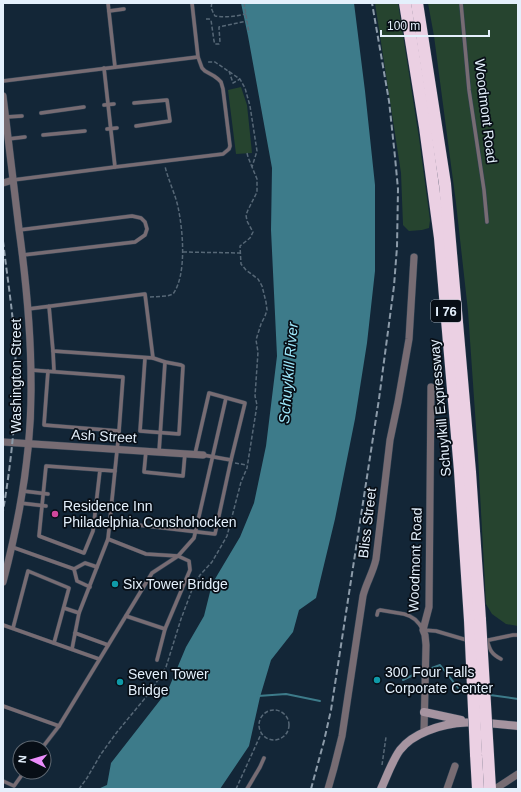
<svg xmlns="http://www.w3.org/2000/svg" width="521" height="792" font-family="Helvetica,sans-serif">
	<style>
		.green { fill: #26442f }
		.water { fill: #3d7b8a }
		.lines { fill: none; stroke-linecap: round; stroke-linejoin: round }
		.stream { stroke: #3d7b8a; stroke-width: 2 }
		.lane-casing { stroke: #304253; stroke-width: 4.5 }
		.street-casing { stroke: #304253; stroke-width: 8 }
		.secondary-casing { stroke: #304253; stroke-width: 9 }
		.highway-casing { stroke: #304253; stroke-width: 13 }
		.path { stroke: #576877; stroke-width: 1.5; stroke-dasharray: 4 2; stroke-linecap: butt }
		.lane { stroke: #776c73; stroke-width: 3.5 }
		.street { stroke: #776c73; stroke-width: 7 }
		.secondary { stroke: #a694a0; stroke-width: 8 }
		.highway { stroke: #ebd0e3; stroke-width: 12 }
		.rail { stroke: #8c9ba9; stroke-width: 2; stroke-dasharray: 6 3; stroke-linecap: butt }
		.highway-bridge-casing { stroke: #304253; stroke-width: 13; stroke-linecap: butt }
		.highway-bridge { stroke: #ebd0e3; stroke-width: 12 }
		.hotel-dot { fill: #d1479c; stroke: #070e16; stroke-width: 1.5 }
		.culture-dot { fill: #0f9aa8; stroke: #070e16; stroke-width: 1.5 }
		.labels { text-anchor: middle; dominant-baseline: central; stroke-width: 3.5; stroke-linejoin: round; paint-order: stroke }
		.shield { fill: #070e16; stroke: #a2acb7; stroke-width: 1 }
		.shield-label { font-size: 13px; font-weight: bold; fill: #e4f0fc }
		.street-label { font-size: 14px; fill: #e4f0fc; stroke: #070e16 }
		.poi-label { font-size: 14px; fill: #e4f0fc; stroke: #070e16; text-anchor: start }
		.water-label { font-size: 15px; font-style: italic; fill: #9fe9fc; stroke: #070e16 }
	</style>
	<rect width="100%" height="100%" fill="#132637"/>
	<g class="green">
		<polygon points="375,3 398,3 419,138 430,220 429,228 422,230 409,231 403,225 401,173"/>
		<polygon points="428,3 518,3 518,626 506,624 492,614 486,604 478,456 468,311 456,203 434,36"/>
		<polygon points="241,87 247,105 252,153 236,154 228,90"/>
	</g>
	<polygon class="water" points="241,3 354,3 365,91 375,185 375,271 367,343 355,419 335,519 316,598 299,610 293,632 271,660 260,697 249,746 220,789 98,789 107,785 111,763 168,690 186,647 204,616 212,584 240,537 254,503 266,446 277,356 271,230 272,168 248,36"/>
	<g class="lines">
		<g class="stream">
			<polyline points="403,680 413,675 440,665 459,689 470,691"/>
			<polyline points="490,695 518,699"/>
			<polyline points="258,696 286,694 320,701"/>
		</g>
		<g class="lane-casing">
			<g id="lane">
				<polyline points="108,3 115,67"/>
				<polyline points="461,3 469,90 484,190 487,222"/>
				<polyline points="109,11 124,9"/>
				<polyline points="104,68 115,167"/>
				<polyline points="3,81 198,57"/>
				<polyline points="134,103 167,100 170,121 136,126"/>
				<polyline points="104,105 114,104"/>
				<polyline points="41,113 84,107"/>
				<polyline points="6,117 22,116"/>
				<polyline points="107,129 117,128"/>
				<polyline points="43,135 85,131"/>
				<polyline points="8,139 25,137"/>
				<polyline points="13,180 115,167 223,154 229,149 230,146 223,89 221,82 218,79 214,76 205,71 202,68 198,57 192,3"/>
				<polyline points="19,230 132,216 141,218 145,222 147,229 145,235 135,242 23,255"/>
				<polyline points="28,309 145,294 153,358 53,351 49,306"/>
				<polyline points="53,351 54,371"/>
				<polyline points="145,358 140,431 179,434 183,366 181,365 165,362 153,358"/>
				<polyline points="31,370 123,377 119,431 44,425 48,371"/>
				<polyline points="146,451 144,472 183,476 185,453"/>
				<polyline points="159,452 165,362"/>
				<polyline points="195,454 209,393 245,403 231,460 203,455"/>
				<polyline points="100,470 93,531 84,553 39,536 46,466 115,471"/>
				<polyline points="23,491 48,494"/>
				<polyline points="20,503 46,506"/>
				<polyline points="138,525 215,534 231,460"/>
				<polyline points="108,539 146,554 178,556 189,561 190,570 165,629 157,660"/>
				<polyline points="12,547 74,569 77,581 90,587"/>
				<polyline points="74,569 85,563 97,567"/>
				<polyline points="64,608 79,613"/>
				<path d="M377,615L378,611L380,610L404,614C413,616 419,622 423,630L436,631L470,641"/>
				<polyline points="126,616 165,629"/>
				<polyline points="3,625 99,659"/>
				<polyline points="13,628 28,571 69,588 54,643"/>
				<polyline points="75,633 108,645"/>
				<path d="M487,640C490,650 491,654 501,659"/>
				<polyline points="484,641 513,635 518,635"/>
				<polyline points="72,649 79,613 108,539 119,431"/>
				<polyline points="3,706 59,726"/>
				<polyline points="42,748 59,726 152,573 178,556 194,538 226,398"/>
				<polyline points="3,781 14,786 24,772"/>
				<polyline points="247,789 260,767 264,758"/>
			</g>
		</g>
		<g class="street-casing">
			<g id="street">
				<path d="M3,96C8,140 14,185 19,229C26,280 31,331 31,382C32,449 20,518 3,582"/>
				<polyline points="3,183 13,180"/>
				<polyline points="3,442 203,455"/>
				<polyline points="424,732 426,645 425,635 423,630 429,607 431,387"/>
				<path d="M328,789L334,768L342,736L363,596C366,583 373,573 376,559L390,440L398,402L409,339L414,257"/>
				<polyline points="447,789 455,766"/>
				<polyline points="495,789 518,774"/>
			</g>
		</g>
		<g class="secondary-casing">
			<g id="secondary">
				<polyline points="424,712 461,720"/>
				<path d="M381,789C387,776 392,761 400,750C407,741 417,735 427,731C459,718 485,723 518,726"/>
			</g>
		</g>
		<g class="highway-casing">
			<g id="highway">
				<polyline points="405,3 425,127 440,238 460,471 470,620"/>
				<polyline points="417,3 445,184 470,472 480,620"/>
				<polyline points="476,754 478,789"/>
				<polyline points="488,755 490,789"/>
			</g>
		</g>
		<g class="path">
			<path d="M212,3C210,8 213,12 215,16C226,18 235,16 246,14"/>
			<polyline points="244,3 249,33"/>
			<polyline points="206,19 209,19 211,20 214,41 215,44 219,44 220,42 219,28 219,27 247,21"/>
			<polyline points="229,71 233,83 240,79"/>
			<polyline points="247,153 248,157 252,167"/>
			<polyline points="183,252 241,253"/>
			<path d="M150,297L167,296L173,294C187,275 183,230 178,207C175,193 168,180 165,166"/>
			<polyline points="235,463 247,465"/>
			<circle cx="274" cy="725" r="15"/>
			<polyline points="382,765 386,737"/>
			<polyline points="79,789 87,778 101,754 117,732 151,691 166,667 181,619 193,587 200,575 212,562 227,536 241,482 247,468 257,405 255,396 258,352 256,340 261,324 265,316 267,310 266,302 262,286 258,279 246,270 241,264 240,246 250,238 253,232 247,221 246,215 248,210 257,192 257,179 252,167 257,151 250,106 245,88 240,79 215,62 208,62"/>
			<polyline points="236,789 261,734"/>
		</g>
		<use href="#lane" class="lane"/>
		<use href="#street" class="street"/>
		<use href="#secondary" class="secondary"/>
		<use href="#highway" class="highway"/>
		<g class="rail">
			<path d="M3,241C7,276 13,312 15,347C18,401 12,458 3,511"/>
			<polyline points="311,789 324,741 331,710 379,399 394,286 397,247 398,189 395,157 389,101 372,3"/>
		</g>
		<g class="highway-bridge-casing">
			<g id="highway-bridge">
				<polyline points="470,620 476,754"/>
				<polyline points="480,620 488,755"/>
			</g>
		</g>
		<use href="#highway-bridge" class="highway-bridge"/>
	</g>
	<circle class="hotel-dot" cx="55" cy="514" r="4"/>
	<g class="culture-dot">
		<circle cx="115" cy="584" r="4"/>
		<circle cx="377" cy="680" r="4"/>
		<circle cx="120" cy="682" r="4"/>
	</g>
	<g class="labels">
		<rect class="shield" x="431" y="300" width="30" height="22" rx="3"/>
		<g class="shield-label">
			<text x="446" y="311">I 76</text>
		</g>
		<g class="street-label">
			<text transform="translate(486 111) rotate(83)">Woodmont Road</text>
			<text transform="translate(16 376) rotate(-90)">Washington Street</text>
			<text transform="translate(440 408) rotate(-95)">Schuylkill Expressway</text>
			<text transform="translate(104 436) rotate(3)">Ash Street</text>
			<text transform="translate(367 523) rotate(-83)">Bliss Street</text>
			<text transform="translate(415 560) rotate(-88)">Woodmont Road</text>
		</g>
		<g class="poi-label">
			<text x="63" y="506">Residence Inn<tspan x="63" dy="16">Philadelphia Conshohocken</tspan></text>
			<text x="123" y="584">Six Tower Bridge</text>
			<text x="385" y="672">300 Four Falls<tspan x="385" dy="16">Corporate Center</tspan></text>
			<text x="128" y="674">Seven Tower<tspan x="128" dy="16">Bridge</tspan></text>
		</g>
		<g class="water-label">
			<text transform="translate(288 373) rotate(-85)">Schuylkill River</text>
		</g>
	</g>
	<rect width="521" height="792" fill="none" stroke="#e4f0fc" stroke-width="8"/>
	<g transform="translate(32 760) rotate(275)"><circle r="19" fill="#070e16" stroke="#5f6872"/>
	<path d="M0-3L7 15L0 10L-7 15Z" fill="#eb8dfb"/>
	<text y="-6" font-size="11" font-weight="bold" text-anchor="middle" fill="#e4f0fc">N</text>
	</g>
	<path d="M381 30v6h108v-6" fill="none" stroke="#e4f0fc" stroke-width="2"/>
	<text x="387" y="30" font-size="12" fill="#e4f0fc" stroke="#070e16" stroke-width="3" paint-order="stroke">100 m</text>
</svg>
